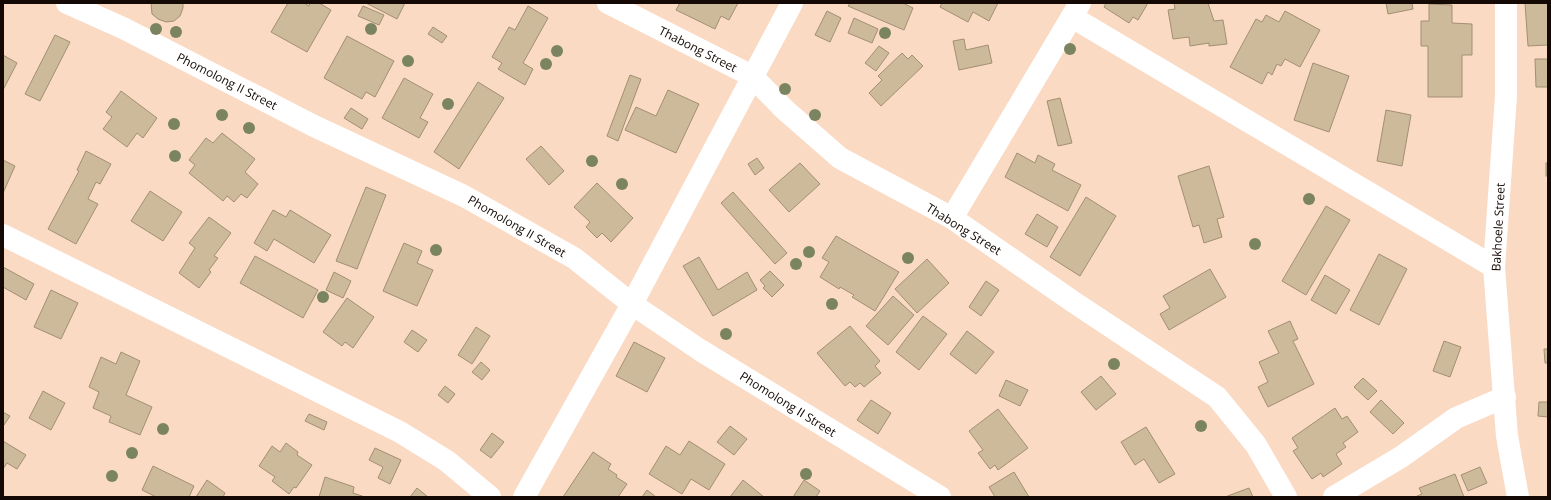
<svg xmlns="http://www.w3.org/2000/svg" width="1551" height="500" font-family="'Open Sans',sans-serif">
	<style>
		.building { fill: #cdba9b; stroke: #a28f72 }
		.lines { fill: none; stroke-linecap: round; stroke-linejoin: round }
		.minor { stroke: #fff; stroke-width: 22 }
		.tree { fill: #7a8460 }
		.labels { text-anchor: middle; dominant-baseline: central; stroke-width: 4; stroke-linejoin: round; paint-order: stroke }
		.street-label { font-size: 12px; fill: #140904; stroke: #fff }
	</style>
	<rect width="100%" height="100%" fill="#fbdac4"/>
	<g class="building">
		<polygon points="151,3 183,3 183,8 180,16 174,21 166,22 158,19 152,14"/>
		<polygon points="288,3 304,3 309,6 310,3 319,3 331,10 307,52 271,32"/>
		<polygon points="366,3 405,3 397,19"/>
		<polygon points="680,3 738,3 729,20 721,16 715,29 676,10"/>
		<polygon points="850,3 903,3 913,8 904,30 848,6"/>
		<polygon points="942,3 998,3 989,21 973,12 968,22 940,7"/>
		<polygon points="1106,3 1148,3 1138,20 1133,17 1129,23 1104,7"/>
		<polygon points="1174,3 1208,3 1214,21 1223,20 1227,44 1209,46 1209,43 1190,46 1189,37 1173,39 1168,10 1175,9"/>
		<polygon points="1386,3 1412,3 1413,9 1388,14"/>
		<polygon points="1525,3 1548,3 1548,45 1528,46"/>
		<polygon points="1429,4 1452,5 1452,23 1472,24 1472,55 1462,55 1462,97 1428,97 1428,46 1421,46 1421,21 1429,21"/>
		<polygon points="363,6 384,15 379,25 358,16"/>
		<polygon points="528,6 548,18 523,63 533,69 525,85 498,69 502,63 492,57 509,27 515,30"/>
		<polygon points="827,11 841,18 830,42 815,35"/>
		<polygon points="1285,11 1320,30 1300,67 1285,59 1281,66 1277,64 1272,75 1268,72 1262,84 1230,67 1256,19 1262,22 1266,15 1279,22"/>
		<polygon points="854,18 878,29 872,43 848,33"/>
		<polygon points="433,27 447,36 442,43 428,34"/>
		<polygon points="55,35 70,42 40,101 25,94"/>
		<polygon points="347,36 394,61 375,97 366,92 362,99 324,78"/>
		<polygon points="964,39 966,50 988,45 992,63 959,70 953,41"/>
		<polygon points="879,46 889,53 876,71 865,63"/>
		<polygon points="902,53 908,59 912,55 923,66 881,106 869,93 882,80 878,76"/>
		<polygon points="3,55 17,63 3,90"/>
		<polygon points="1535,59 1548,59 1548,87 1536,87"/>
		<polygon points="1313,63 1349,76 1329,132 1294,120"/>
		<polygon points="630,75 641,79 618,141 607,136"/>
		<polygon points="404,78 433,94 420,118 428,122 419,138 382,118"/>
		<polygon points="478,82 504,98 459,169 434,152"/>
		<polygon points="668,90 699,104 676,153 625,130 636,107 656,116"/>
		<polygon points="121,91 157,118 143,138 137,133 127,147 103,129 112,117 106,112"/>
		<polygon points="1060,98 1072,143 1058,146 1047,101"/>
		<polygon points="351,108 368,119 362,129 344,118"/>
		<polygon points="1386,110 1411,115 1402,166 1377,161"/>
		<polygon points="222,133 255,159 245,172 258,184 247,198 241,194 234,202 227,196 223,201 189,173 195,165 189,160 206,138 213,143"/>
		<polygon points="541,146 564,171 549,185 526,159"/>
		<polygon points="86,151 111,164 100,184 96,182 88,199 98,204 76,244 48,229 79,171 77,170"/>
		<polygon points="1017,153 1035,163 1038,155 1055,164 1052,170 1081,185 1068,211 1005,177"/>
		<polygon points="757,158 764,168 755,175 748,164"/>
		<polygon points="3,160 15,166 3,193"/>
		<polygon points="800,163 820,184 789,212 769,190"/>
		<rect x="1546" y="163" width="2" height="13"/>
		<polygon points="1209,166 1224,217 1217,219 1222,237 1204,243 1199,225 1193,227 1178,176"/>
		<polygon points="597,183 633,218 611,242 602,233 597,238 586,227 590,222 574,207"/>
		<polygon points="366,187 386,195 357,269 336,261"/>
		<polygon points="150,191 182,212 163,241 131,221"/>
		<polygon points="733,192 787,253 775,264 721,203"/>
		<polygon points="1086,197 1116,216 1080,276 1050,257"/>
		<polygon points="1326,206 1350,220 1306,295 1282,281"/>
		<polygon points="273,210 286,217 290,210 331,235 314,263 274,239 267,251 254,243"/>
		<polygon points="1037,214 1058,227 1047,247 1025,234"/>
		<polygon points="209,217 231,233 214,256 218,258 209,270 211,272 199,288 179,273 195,248 189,243"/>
		<polygon points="836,236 899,272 875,311 852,297 854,295 840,287 839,289 820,277 829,262 822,258"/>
		<polygon points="404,243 422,251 417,263 433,270 417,306 383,291"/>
		<polygon points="1379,254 1407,269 1379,325 1350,310"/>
		<polygon points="255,256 318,290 303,318 240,283"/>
		<polygon points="699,257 718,290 747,272 757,290 713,316 683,266"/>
		<polygon points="927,259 949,283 917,313 895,289"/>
		<polygon points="3,267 34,284 26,300 3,287"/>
		<polygon points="1210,269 1226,297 1169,330 1160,314 1170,308 1163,296"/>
		<polygon points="770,271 784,285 772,297 763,288 765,286 760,280"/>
		<polygon points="334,272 351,281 343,298 326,290"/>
		<polygon points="1325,275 1350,290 1336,314 1311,300"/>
		<polygon points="986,281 999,290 981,316 969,307"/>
		<polygon points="51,290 78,303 61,339 34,327"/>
		<polygon points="893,296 914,315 888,345 866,326"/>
		<polygon points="347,298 374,317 353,348 345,342 342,346 323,332"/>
		<polygon points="923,316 947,334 919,370 896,352"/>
		<polygon points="1290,321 1298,339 1293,341 1314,384 1268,407 1258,387 1268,382 1259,362 1279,353 1268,331"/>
		<polygon points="850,326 880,361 875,366 881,373 864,387 860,383 855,387 850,382 845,386 817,353"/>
		<polygon points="476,327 490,336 472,364 458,355"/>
		<polygon points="412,330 427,340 418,352 404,342"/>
		<polygon points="967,331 994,352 976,374 950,354"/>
		<polygon points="1444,341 1461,347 1450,377 1433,371"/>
		<polygon points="634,342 665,358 647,392 616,376"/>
		<polygon points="1544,349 1548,349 1548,363 1545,363"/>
		<polygon points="121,352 140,361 126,395 152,407 140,435 109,422 111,416 93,408 99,392 89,387 101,357 116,364"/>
		<polygon points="481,362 490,370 482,380 472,372"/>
		<polygon points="1101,376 1116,394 1096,410 1081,392"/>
		<polygon points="1363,378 1377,391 1368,400 1354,387"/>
		<polygon points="1006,380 1028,390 1020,406 999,396"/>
		<polygon points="445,386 455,394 448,403 438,395"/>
		<polygon points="43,391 65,403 51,430 29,418"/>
		<polygon points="871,400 891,413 878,434 857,420"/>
		<polygon points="1381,400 1404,423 1393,434 1370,412"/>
		<polygon points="1539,402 1548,402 1548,417 1538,416"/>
		<polygon points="1335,408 1342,419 1347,416 1358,432 1343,443 1346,447 1336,454 1342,464 1323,477 1321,473 1312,479 1293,451 1298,448 1292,438"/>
		<polygon points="998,409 1028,448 998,470 995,465 990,469 978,453 983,450 969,431"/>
		<polygon points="3,412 10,416 4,425 3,425"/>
		<polygon points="309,414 327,422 324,430 305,421"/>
		<polygon points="730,426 747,439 734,455 717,442"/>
		<polygon points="1146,427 1175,474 1159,483 1144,459 1135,465 1121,442"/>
		<polygon points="492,433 504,442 491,458 480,450"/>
		<polygon points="3,441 26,455 17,469 7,463 3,469"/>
		<polygon points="689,441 725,464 709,490 691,479 682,494 649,474 666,446 680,455"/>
		<polygon points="286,443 298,452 297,455 312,465 296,488 294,487 289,494 272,481 275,477 259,466 272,446 280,452"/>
		<polygon points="375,448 401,460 390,484 378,478 383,467 369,460"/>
		<polygon points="593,452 611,464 608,469 617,475 616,477 627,484 618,497 563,497"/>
		<polygon points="153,466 194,486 189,497 156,497 142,490"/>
		<polygon points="1480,467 1487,483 1468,491 1461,475"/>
		<polygon points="1014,472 1029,497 995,497 989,487"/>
		<polygon points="1455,474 1464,497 1415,497 1422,494 1419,488"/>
		<polygon points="325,477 354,487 353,493 365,497 319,497"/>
		<polygon points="207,480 225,493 223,497 196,497"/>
		<polygon points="743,480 764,497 730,497"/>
		<polygon points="804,480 820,491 816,497 793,497"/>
		<polygon points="417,488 428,497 410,497"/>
		<polygon points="1249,488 1253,497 1225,497"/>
		<polygon points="647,490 656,497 642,497"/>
	</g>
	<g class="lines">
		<g class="minor">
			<polyline points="67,3 123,28 314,126 464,196 574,258 632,304 700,350 940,497"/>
			<polyline points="608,3 752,76 784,109 840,158 952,218 1075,303 1217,397 1256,445 1286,497"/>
			<polyline points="1506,3 1506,96 1494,267 1507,436 1518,497"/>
			<polyline points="1072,17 1494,267"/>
			<polyline points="952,218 1080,3"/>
			<polyline points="3,235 400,432 447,461 490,497"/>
			<polyline points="524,497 632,304 792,3"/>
			<polyline points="1334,497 1401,457 1456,418 1505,397"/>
		</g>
	</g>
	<g class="tree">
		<circle cx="156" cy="29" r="6"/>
		<circle cx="371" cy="29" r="6"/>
		<circle cx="176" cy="32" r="6"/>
		<circle cx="885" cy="33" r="6"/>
		<circle cx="1070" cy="49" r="6"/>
		<circle cx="557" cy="51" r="6"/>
		<circle cx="408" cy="61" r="6"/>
		<circle cx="546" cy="64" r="6"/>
		<circle cx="785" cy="89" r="6"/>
		<circle cx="448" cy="104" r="6"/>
		<circle cx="222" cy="115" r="6"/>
		<circle cx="815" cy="115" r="6"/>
		<circle cx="174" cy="124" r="6"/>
		<circle cx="249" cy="128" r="6"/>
		<circle cx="175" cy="156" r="6"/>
		<circle cx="592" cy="161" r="6"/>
		<circle cx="622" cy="184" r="6"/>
		<circle cx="1309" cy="199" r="6"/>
		<circle cx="1255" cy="244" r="6"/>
		<circle cx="436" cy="250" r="6"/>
		<circle cx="809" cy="252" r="6"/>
		<circle cx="908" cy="258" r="6"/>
		<circle cx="796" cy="264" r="6"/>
		<circle cx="323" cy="297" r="6"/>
		<circle cx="832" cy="304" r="6"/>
		<circle cx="726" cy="334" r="6"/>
		<circle cx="1114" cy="364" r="6"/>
		<circle cx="1201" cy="426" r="6"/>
		<circle cx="163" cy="429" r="6"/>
		<circle cx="132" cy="453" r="6"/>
		<circle cx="806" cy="474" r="6"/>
		<circle cx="112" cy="476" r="6"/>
	</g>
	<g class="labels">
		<g class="street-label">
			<text transform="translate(698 49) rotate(27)">Thabong Street</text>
			<text transform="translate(227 81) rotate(27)">Phomolong II Street</text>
			<text transform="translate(517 226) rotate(30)">Phomolong II Street</text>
			<text transform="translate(1498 227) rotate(-87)">Bakhoele Street</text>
			<text transform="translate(964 229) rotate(32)">Thabong Street</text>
			<text transform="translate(788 404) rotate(32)">Phomolong II Street</text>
		</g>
	</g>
	<rect width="1551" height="500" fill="none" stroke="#140904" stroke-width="8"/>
</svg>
